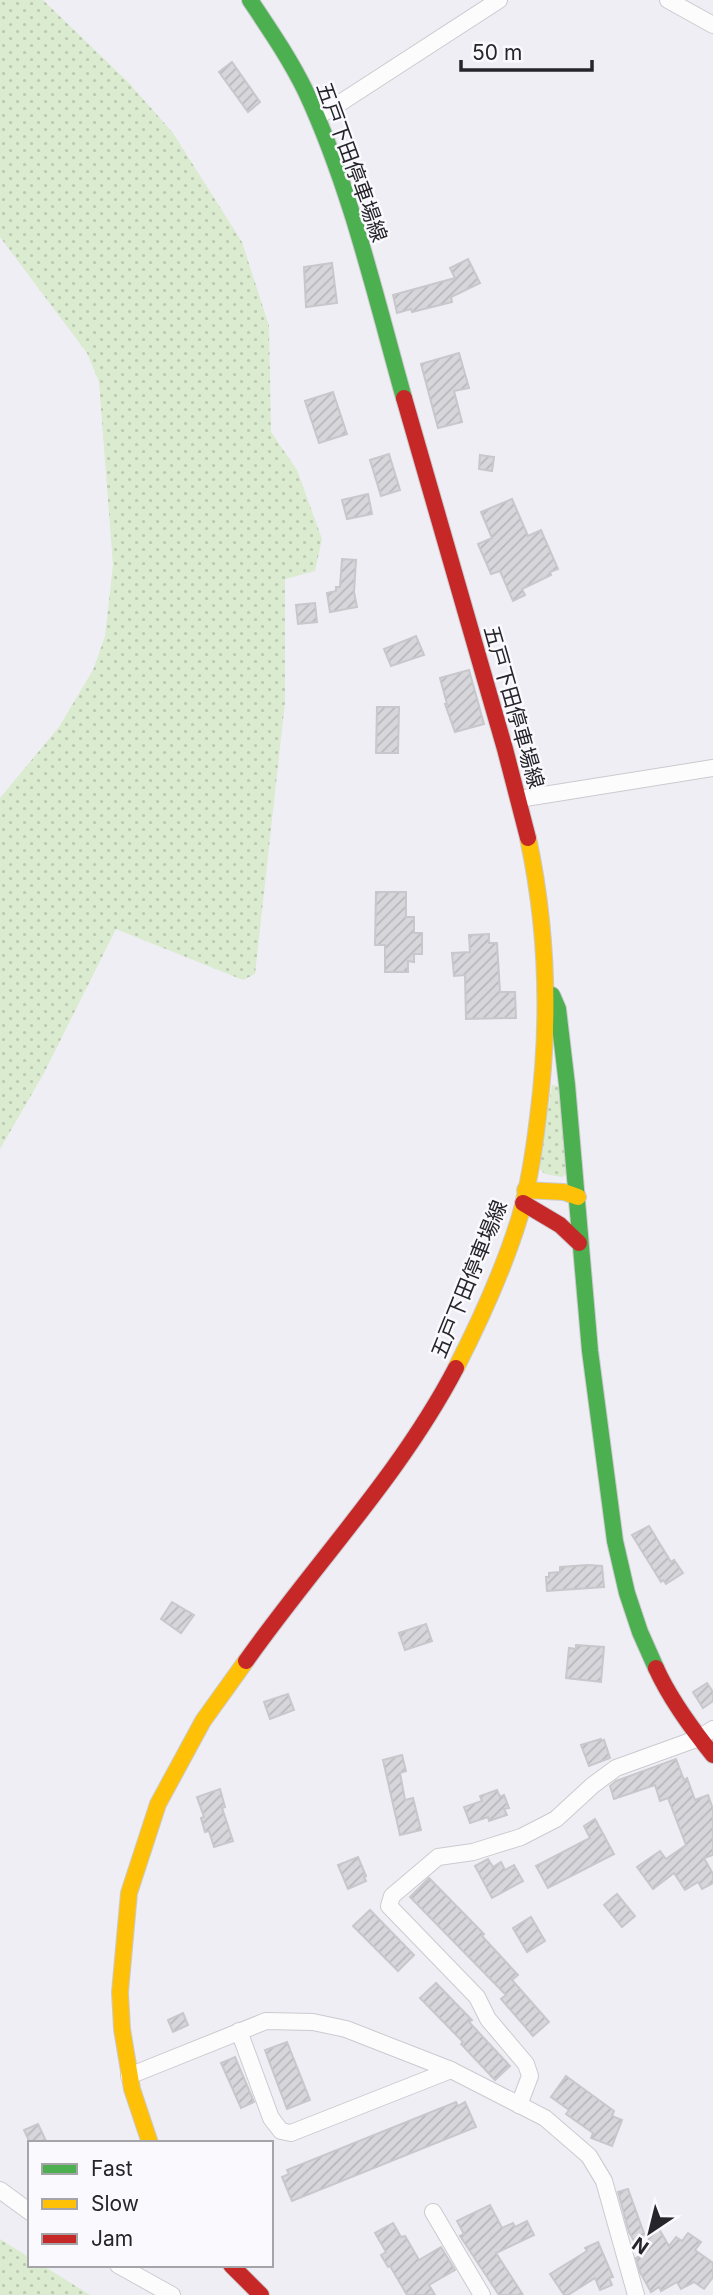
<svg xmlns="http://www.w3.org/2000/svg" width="713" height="2295" font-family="Inter,'Noto Sans JP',sans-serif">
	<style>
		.grass { fill: url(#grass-dots) }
		.building { fill: url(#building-hatch); stroke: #c8c8cc; stroke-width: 2 }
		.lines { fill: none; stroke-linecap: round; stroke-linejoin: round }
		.street-casing { stroke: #cbcacf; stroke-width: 18 }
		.fast-casing { stroke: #cbcacf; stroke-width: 18 }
		.slow-casing { stroke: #cbcacf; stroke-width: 18 }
		.jam-casing { stroke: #cbcacf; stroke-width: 18 }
		.street { stroke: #fdfcfd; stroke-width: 16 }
		.fast { stroke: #4caf50; stroke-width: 16 }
		.slow { stroke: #ffc107; stroke-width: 16 }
		.jam { stroke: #c62828; stroke-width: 16 }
		.labels { text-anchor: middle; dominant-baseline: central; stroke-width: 5; stroke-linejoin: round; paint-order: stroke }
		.street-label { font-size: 21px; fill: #26252a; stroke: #faf9fe }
	</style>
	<defs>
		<pattern id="grass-dots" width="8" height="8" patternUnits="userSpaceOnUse" patternTransform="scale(1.75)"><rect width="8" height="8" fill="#daebd0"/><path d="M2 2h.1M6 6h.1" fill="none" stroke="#bbc9b3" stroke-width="1.8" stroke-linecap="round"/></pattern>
		<pattern id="building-hatch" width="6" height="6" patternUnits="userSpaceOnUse" patternTransform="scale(1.75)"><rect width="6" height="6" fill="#d7d6db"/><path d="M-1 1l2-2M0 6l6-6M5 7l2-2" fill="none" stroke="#b8b8bc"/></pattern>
	</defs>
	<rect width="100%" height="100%" fill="#efeef4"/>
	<g class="grass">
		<polygon points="0,0 43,0 128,82 173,133 242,242 269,326 271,432 297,470 322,539 315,571 285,579 285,702 255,974 243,980 116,929 44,1073 0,1149 0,798 59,727 93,670 105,636 113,565 99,382 87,353 0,237"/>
		<polygon points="552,1085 560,1086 568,1173 562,1177 545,1174 539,1168"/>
		<polygon points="0,2239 30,2258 30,2265 42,2265 90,2295 0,2295"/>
	</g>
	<g class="building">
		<polygon points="232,62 260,102 248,112 219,72"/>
		<polygon points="468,259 480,283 451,297 452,302 412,312 411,309 397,313 393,295 455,278 450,268"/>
		<polygon points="332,263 337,303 306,307 304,267"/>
		<polygon points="459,353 469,388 454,391 462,422 438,428 421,364"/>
		<polygon points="333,392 347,434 319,443 305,401"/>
		<polygon points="389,454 400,490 381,496 370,460"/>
		<polygon points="480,455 494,457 492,471 479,469"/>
		<polygon points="368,494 372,514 347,519 342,500"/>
		<polygon points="512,499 528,536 541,530 558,569 550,572 551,575 522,589 525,595 513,601 500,571 491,574 478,544 492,538 481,512"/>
		<polygon points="342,559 356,560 354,592 357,607 330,612 327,593 336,591 336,587 340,587"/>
		<polygon points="315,603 317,622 298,624 296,605"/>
		<polygon points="416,636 424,655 391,666 384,649"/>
		<polygon points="469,670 484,724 455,732 445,704 447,704 440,678"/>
		<polygon points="377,707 399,707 398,753 376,753"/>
		<polygon points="376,892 406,892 406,917 414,917 414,933 422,933 422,954 414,954 414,962 408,961 408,972 385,972 385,945 375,945"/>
		<polygon points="489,934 489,943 497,943 500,992 515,992 516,1018 466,1019 465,975 454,976 452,953 470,952 469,935"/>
		<polygon points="649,1526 671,1562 674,1560 683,1573 666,1584 663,1580 661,1582 632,1535"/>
		<polygon points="588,1565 602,1566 604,1587 547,1591 546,1577 549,1577 549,1573 560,1572 560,1567"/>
		<polygon points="172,1602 194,1615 181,1633 161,1619"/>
		<polygon points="426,1624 432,1641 405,1650 399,1633"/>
		<polygon points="576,1645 604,1647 601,1682 566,1678 569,1648 576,1649"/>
		<polygon points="707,1683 713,1692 713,1701 703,1708 693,1692"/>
		<polygon points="288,1694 294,1710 270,1719 264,1702"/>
		<polygon points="601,1739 602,1741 604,1740 610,1758 589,1766 581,1745"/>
		<polygon points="402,1755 406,1771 400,1773 405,1800 413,1798 421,1830 400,1835 383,1760"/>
		<polygon points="676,1759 684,1780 687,1778 695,1800 708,1795 713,1809 713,1855 704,1858 713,1874 713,1883 702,1889 698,1882 685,1890 674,1873 653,1889 637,1867 660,1851 666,1859 686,1845 668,1798 660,1801 655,1785 614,1799 610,1786 616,1781"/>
		<polygon points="220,1789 225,1807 222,1808 233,1841 214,1847 209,1831 205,1832 201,1818 204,1817 197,1797"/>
		<polygon points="497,1790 500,1797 504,1795 509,1808 504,1809 507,1815 489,1821 488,1817 470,1823 464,1807 482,1801 480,1796"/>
		<polygon points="595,1819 614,1854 548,1888 536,1866 590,1838 584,1826"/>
		<polygon points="358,1857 366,1876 364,1877 366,1881 348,1889 338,1865"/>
		<polygon points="488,1859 493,1867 501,1862 505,1870 514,1865 523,1881 492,1898 475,1866"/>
		<polygon points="429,1878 484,1934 482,1936 518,1975 512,1980 549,2022 533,2036 501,1999 506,1995 410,1897"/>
		<polygon points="617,1894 635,1916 622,1927 604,1905"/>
		<polygon points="370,1910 414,1955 398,1971 353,1926"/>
		<polygon points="531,1917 545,1941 527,1952 513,1928"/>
		<polygon points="436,1983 472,2020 469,2022 510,2066 495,2080 461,2044 463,2042 420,1998"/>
		<polygon points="183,2013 188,2025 173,2032 168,2020"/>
		<polygon points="287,2042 310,2100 287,2109 265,2050"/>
		<polygon points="235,2057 254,2102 241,2108 221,2063"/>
		<polygon points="566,2076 614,2111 612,2116 622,2120 612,2146 591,2138 593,2133 566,2114 569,2110 551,2097"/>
		<polygon points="456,2102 458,2106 465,2102 476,2127 292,2201 282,2177 289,2174 287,2170"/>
		<polygon points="38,2124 47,2143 30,2143 24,2130"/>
		<polygon points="628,2189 645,2236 659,2229 669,2246 676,2237 682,2241 688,2233 701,2242 695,2250 713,2263 713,2277 704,2289 694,2282 681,2289 677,2282 661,2291 659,2287 651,2292 640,2272 636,2258 642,2255 629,2232 618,2192"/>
		<polygon points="490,2205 502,2228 513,2223 515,2227 527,2221 534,2235 496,2253 523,2295 499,2295 460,2236 464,2234 457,2221"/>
		<polygon points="393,2223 401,2237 405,2236 419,2260 441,2247 455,2270 429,2285 435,2295 407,2295 390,2266 388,2267 381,2255 386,2252 375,2233"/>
		<polygon points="598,2242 613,2277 609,2278 612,2285 600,2290 595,2278 568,2295 564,2295 550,2274 587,2251 585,2248"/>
	</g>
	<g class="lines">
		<g class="street-casing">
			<g id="street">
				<polyline points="668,0 713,25"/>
				<polyline points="318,116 337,105 499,0"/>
				<polyline points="519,799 713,768"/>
				<polyline points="239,2031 271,2118 281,2131 291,2133 451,2070"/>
				<polyline points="129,2076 266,2021 313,2022 346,2029 451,2070 545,2118 589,2156 604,2181 636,2295"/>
				<polyline points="519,2105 530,2076 526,2064 488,2019 477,1997 389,1906 392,1896 438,1857 473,1852 521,1837 556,1819 593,1785 616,1768 699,1738 713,1729"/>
				<polyline points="0,2190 30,2212"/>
				<polyline points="433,2212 482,2295"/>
				<polyline points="118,2265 172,2295"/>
			</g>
		</g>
		<g class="fast-casing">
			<g id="fast">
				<path d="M250,0C270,30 290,59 306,92C351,189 375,295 404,398"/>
				<polyline points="552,995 558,1009 567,1085 590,1351 615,1541 627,1593 640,1632 656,1668"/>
			</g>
		</g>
		<g class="slow-casing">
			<g id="slow">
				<polyline points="525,1190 564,1192 578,1197"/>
				<path d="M456,1368C481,1319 504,1269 520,1216C529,1184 534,1151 538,1117C550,1024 548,931 528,838"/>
				<polyline points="150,2143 132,2089 122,2029 120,1992 129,1893 158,1804 203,1721 246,1661"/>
			</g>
		</g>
		<g class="jam-casing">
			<g id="jam">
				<polyline points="404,398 505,749 528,838"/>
				<polyline points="523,1203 560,1225 579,1243"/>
				<path d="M246,1661C316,1562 400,1475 456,1368"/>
				<path d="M656,1668C670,1699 692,1729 713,1755"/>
				<polyline points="231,2265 261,2295"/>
			</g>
		</g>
		<use href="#street" class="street"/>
		<use href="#fast" class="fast"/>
		<use href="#slow" class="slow"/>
		<use href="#jam" class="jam"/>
	</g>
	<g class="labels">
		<g class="street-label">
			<text transform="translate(352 162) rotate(70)">五戸下田停車場線</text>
			<text transform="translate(514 707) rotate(74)">五戸下田停車場線</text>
			<text transform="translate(469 1279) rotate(-68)">五戸下田停車場線</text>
		</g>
	</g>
	<rect x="28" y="2141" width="245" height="126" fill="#faf9fe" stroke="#a5a4a9" stroke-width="2"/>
	<rect x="42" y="2164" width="35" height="10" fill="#4caf50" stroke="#a5a4a9" stroke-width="2"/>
	<text x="91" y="2176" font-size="21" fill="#26252a">Fast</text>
	<rect x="42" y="2199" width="35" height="10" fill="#ffc107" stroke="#a5a4a9" stroke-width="2"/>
	<text x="91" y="2211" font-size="21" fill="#26252a">Slow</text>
	<rect x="42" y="2234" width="35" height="10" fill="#c62828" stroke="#a5a4a9" stroke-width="2"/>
	<text x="91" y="2246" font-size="21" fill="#26252a">Jam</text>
	<g transform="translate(650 2232) rotate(215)" stroke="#faf9fe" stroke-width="5" paint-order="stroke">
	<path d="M0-5L12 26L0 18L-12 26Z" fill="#26252a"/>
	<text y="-10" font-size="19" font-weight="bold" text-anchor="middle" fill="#26252a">N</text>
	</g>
	<path d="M461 60v10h131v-10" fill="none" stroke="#26252a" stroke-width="3.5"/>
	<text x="472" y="60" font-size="21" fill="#26252a" stroke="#faf9fe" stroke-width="5" paint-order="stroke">50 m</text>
</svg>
